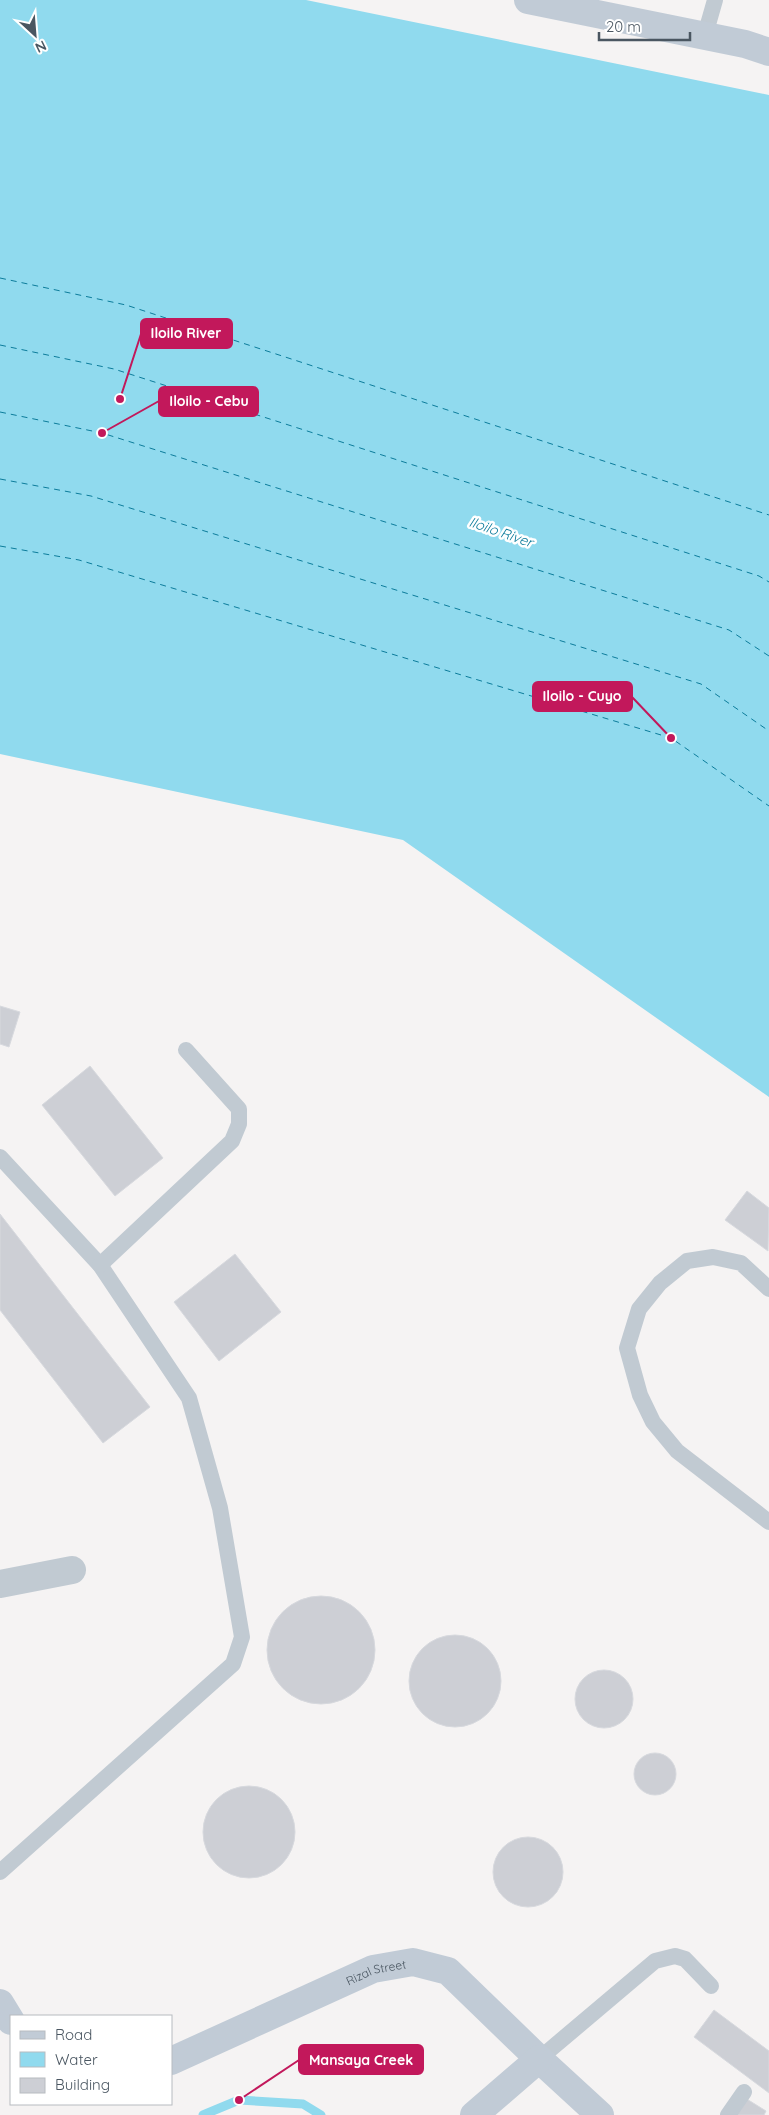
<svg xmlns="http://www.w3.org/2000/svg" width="769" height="2115" font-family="Quicksand,sans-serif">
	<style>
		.water { fill: #90daee }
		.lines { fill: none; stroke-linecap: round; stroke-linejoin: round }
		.stream { stroke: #90daee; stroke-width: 9 }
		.ferry { stroke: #0c7c9b; stroke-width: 1; stroke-dasharray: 6 5; stroke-linecap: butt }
		.building { fill: #cdcfd5; stroke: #d7d9de }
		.lane { stroke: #c1cad2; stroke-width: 16 }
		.street { stroke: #c1cad2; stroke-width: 28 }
		.secondary { stroke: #c1cbd6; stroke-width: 28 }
		.labels { text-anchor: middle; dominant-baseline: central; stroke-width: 5; stroke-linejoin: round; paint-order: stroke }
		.street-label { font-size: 12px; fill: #4a5661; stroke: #fff }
		.water-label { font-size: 14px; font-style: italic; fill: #0c7c9b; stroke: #fff }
		.leader { fill: none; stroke: #c2185b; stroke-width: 2 }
		.callout-dot { fill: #c2185b; stroke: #fff; stroke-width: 2 }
		.callout { fill: #c2185b; stroke: #c2185b; stroke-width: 2 }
		.callout-label { font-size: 14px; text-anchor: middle; font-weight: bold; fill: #fff }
	</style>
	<rect width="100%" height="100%" fill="#f5f3f3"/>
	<polygon class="water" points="0,0 306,0 769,95 769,1097 403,840 0,754"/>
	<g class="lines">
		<polyline class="stream" points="203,2115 239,2100 303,2104 321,2115"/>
		<g class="ferry">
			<polyline points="0,278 126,305 769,515"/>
			<polyline points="0,345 114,369 759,576 769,582"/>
			<polyline points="0,412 102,433 729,630 769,656"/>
			<polyline points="0,479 91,496 701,684 769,731"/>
			<polyline points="0,546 79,560 671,738 769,806"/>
		</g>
	</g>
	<g class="building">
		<polygon points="0,1006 20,1012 9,1047 0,1044"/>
		<polygon points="90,1066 163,1158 115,1196 42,1105"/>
		<polygon points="747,1191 769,1208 768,1251 725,1220"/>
		<polygon points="0,1214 150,1407 103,1443 0,1310"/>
		<polygon points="235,1254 281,1312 219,1361 174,1302"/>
		<circle cx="321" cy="1650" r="54"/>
		<circle cx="455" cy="1681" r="46"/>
		<circle cx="604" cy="1699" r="29"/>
		<circle cx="655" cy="1774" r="21"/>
		<circle cx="249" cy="1832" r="46"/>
		<circle cx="528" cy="1872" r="35"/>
		<polygon points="714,2010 769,2051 769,2093 694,2037"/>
		<polygon points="742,2096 766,2111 764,2115 730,2115"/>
	</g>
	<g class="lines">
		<g class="lane">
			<polyline points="705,35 715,0"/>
			<polyline points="0,1157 100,1265 189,1398 220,1508 242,1637 233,1664 0,1872"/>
			<polyline points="100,1265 232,1141 239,1124 239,1109 186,1050"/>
			<polyline points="769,1289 741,1263 713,1257 687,1261 660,1283 639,1309 627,1348 640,1395 653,1422 677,1451 769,1522"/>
			<polyline points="539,2059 655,1961 675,1956 685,1959 711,1986"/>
			<polyline points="728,2115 744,2092"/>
		</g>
		<polyline class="street" points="0,1584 72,1570"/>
		<g class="secondary">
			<polyline points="528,0 745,44 769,52"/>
			<polyline points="0,2003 11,2021"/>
			<path id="s1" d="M171,2061L373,1969L413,1962L448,1971L539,2059L600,2115"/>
			<polyline points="474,2115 539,2059"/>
		</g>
	</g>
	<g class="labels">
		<g class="street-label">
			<text stroke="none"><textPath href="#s1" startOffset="224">Rizal Street</textPath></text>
		</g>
		<g class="water-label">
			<text transform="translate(501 532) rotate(19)">Iloilo River</text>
		</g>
	</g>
	<path class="leader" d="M120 399L141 334M102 433L159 401M671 738L632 697M239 2100L299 2060"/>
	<g class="callout-dot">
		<circle cx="120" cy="399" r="5"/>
		<circle cx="102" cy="433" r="5"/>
		<circle cx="671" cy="738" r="5"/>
		<circle cx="239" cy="2100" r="5"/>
	</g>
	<g class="callout">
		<rect x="141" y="319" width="91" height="29" rx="5"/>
		<rect x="159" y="387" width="99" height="29" rx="5"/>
		<rect x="533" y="682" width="99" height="29" rx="5"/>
		<rect x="299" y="2045" width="124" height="29" rx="5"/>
	</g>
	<g class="callout-label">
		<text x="186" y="338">Iloilo River</text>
		<text x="209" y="406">Iloilo - Cebu</text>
		<text x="582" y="701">Iloilo - Cuyo</text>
		<text x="361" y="2065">Mansaya Creek</text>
	</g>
	<rect x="10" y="2015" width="162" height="90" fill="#ffffff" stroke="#b7bbc0"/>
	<rect x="20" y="2031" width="25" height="8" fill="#c1cbd6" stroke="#b7bbc0"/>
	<text x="55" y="2040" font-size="15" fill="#4a5661">Road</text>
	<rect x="20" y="2052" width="25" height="15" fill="#90daee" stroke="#b7bbc0"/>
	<text x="55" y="2065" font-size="15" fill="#4a5661">Water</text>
	<rect x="20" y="2078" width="25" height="15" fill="#cdcfd5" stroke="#b7bbc0"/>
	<text x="55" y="2090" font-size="15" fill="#4a5661">Building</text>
	<g transform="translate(35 35) rotate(154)" stroke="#ffffff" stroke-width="4" paint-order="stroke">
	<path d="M0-4L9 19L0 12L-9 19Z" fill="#4a5661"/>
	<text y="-8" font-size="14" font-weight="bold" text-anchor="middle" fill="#4a5661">N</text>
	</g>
	<path d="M599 32v8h91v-8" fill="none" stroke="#4a5661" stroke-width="2.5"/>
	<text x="606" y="32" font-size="15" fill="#4a5661" stroke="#ffffff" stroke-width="4" paint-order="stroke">20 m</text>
</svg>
